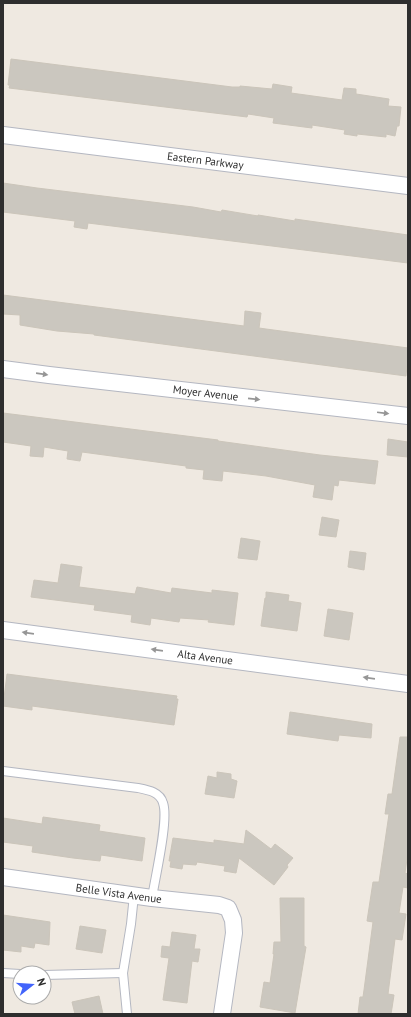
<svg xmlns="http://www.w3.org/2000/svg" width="411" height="1017" font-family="'PT Sans',sans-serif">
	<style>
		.building { fill: #cbc7bf; stroke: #cbc5ba }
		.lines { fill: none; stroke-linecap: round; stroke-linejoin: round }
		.lane-casing { stroke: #b4b7c1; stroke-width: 10 }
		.street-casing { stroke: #b4b7c1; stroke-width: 18 }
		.lane { stroke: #fff; stroke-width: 8 }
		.street { stroke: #fff; stroke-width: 16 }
		.oneway { fill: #969696 }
		.labels { text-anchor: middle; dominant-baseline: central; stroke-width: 3; stroke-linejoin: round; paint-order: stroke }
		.street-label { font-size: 11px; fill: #2e2e2e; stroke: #fff }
	</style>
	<rect width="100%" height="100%" fill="#efe9e1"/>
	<g class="building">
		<polygon points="11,59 232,87 240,87 240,86 272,89 273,84 292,87 291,93 342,100 344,88 356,89 356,94 389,99 388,106 401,107 399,126 397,126 395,136 386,134 386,137 357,134 357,136 344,134 345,130 312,125 312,128 273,123 274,118 248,114 247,117 239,116 9,88 10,85 8,85"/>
		<polygon points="3,183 37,188 193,207 221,212 222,210 258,216 258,215 295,221 295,219 408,235 408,263 88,223 87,229 74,227 75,221 3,212"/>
		<polygon points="3,295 244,326 245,311 261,313 259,328 266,329 408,348 408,366 407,366 406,376 94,335 94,334 57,331 20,325 20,315 3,314"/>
		<polygon points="3,413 218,440 218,441 320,455 378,461 375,484 339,480 338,486 334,485 332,500 313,497 315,485 266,476 223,471 222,481 203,479 204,470 186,468 186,466 82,452 80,461 67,459 68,451 44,447 43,457 30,456 31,446 3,442"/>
		<polygon points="388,439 408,442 408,457 387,455"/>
		<polygon points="322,517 339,520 336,537 319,535"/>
		<polygon points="241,538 260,541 257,560 238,558"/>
		<polygon points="350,551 366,553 364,570 348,567"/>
		<polygon points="61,564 82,567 79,587 135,594 137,587 171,593 172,588 212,593 212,590 238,593 234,625 208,622 209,620 180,618 179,622 151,618 150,625 131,622 132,615 94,610 95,605 31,597 34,580 58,583"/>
		<polygon points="266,592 289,595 288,601 301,603 297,631 261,626 265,598 266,598"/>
		<polygon points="328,609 353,613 349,640 324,636"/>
		<polygon points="7,674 177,696 176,699 178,699 174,725 32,706 32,710 3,706"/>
		<polygon points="290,712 372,724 371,738 339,735 338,741 287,734"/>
		<polygon points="400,737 408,737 408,852 405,873 408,874 408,888 403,887 399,913 406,914 402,940 395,939 388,994 394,995 392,1008 391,1014 358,1014 360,997 363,997 364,990 373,922 367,921 373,882 379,882 389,814 385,814 388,794 392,794"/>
		<polygon points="217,772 231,774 231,779 237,781 234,798 205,794 208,776 217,778"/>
		<polygon points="43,817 100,825 99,831 145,838 142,861 101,855 100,861 73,858 32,852 33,846 3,842 3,818 42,824"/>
		<polygon points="246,830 271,849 275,844 293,858 287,865 288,867 274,885 239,858 236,873 224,871 225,866 197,862 196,865 183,864 182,869 170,867 171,861 169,861 173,838 214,843 214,840 244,844"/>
		<polygon points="280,898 304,898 304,946 306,947 295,1013 260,1007 264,982 270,983 274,954 273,954 274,942 281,942"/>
		<polygon points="3,915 50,922 49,945 35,943 34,948 21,946 21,952 3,950"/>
		<polygon points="80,926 106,930 102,953 76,949"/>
		<polygon points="172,932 196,935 194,949 200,949 198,962 192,961 187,1003 163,1000 169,958 161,957 162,946 170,947"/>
		<polygon points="99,996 103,1014 75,1014 72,1002"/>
	</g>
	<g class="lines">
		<g class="lane-casing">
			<g id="lane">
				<path d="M3,771L138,788C148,790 160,792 163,803C169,819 155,878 152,898"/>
				<polyline points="3,973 20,974"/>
				<polyline points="44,975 123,973"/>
				<polyline points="127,1014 123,973 131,924 134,895"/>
			</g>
		</g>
		<g class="street-casing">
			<g id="street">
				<path id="s1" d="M3,135L408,186"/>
				<path id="s2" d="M3,369L49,375L408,416"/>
				<path id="s3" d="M3,630L408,684"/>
				<path id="s4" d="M3,877L152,898L219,905L228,908L233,920L234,933L222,1014"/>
			</g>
		</g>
		<use href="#lane" class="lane"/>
		<use href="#street" class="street"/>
	</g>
	<defs><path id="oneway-solid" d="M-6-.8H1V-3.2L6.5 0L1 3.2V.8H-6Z"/></defs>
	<g class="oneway">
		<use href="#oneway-solid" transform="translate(42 374) rotate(8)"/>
		<use href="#oneway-solid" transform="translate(254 399) rotate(6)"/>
		<use href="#oneway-solid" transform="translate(383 413) rotate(7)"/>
		<use href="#oneway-solid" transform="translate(28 633) rotate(-172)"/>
		<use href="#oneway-solid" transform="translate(157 650) rotate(-172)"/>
		<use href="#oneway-solid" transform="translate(369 678) rotate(-172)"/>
	</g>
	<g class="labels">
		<g class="street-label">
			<text stroke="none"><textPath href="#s1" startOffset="204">Eastern Parkway</textPath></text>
			<text stroke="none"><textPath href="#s2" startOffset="204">Moyer Avenue</textPath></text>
			<text stroke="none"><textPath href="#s3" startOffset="204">Alta Avenue</textPath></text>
			<text stroke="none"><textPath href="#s4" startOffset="117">Belle Vista Avenue</textPath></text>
		</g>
	</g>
	<rect width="411" height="1017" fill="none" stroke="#2e2e2e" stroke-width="8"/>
	<g transform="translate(32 985) rotate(73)"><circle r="19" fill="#ffffff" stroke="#ababab"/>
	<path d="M0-3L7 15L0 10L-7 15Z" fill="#4264fb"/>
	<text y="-6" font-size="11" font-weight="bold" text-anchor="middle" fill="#2e2e2e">N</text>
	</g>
</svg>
